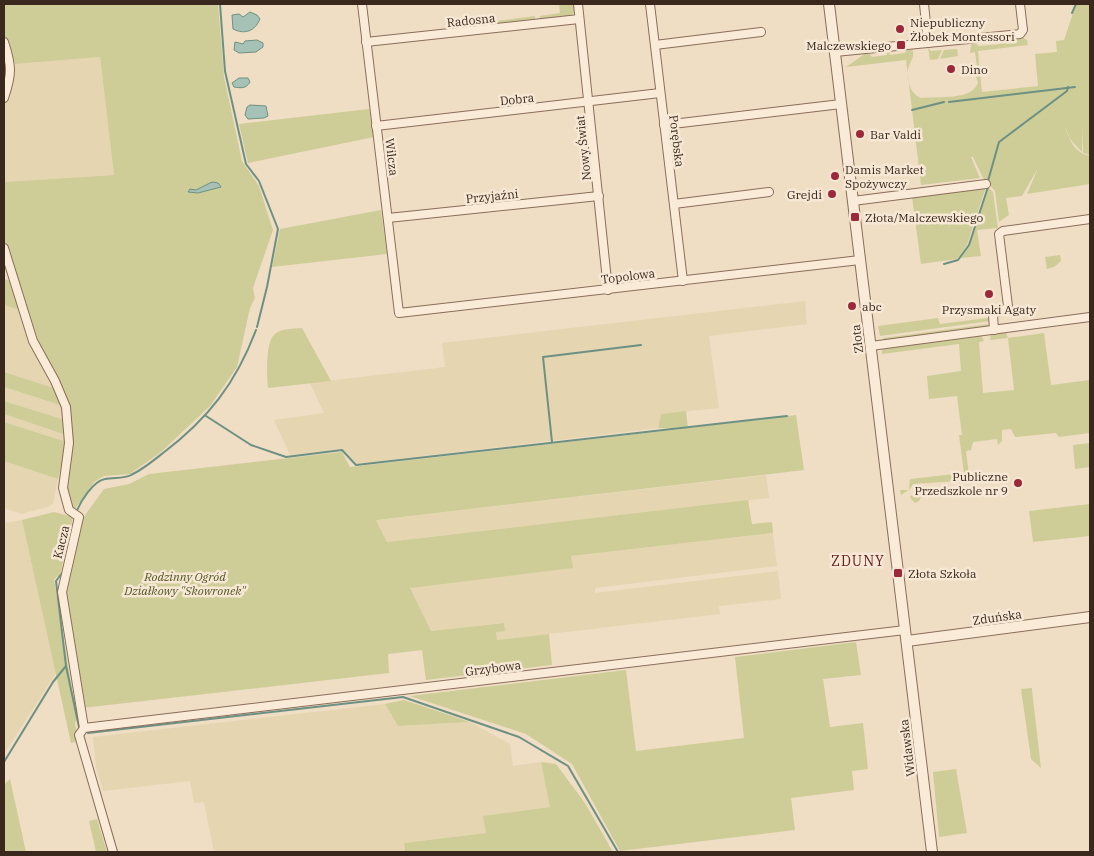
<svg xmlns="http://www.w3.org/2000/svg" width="1094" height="856" font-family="'IBM Plex Serif',serif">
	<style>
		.farmland { fill: #e5d6b1 }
		.green { fill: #cecd98 }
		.water { fill: #a6c2b6; stroke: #6c9183 }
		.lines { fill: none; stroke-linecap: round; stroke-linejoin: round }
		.stream { stroke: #6c9183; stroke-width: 2 }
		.minor-casing { stroke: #8a6d5a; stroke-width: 10 }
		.tertiary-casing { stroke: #8a6d5a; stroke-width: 12 }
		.minor { stroke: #faebd8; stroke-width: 8 }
		.tertiary { stroke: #faebd8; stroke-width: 10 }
		.poi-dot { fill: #9b2939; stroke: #f6e8d4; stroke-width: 2 }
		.labels { text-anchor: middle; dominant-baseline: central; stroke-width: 5; stroke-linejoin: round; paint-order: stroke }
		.street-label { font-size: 12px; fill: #3a281e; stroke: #f6e8d4 }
		.poi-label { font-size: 12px; fill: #3a281e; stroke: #f6e8d4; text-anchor: start }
		.park-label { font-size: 12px; font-style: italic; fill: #515724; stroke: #f6e8d4 }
		.neighbourhood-label { font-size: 14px; letter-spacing: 1px; fill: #68221d; stroke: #f6e8d4 }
	</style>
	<rect width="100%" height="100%" fill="#efddc4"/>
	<g class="farmland">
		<polygon points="100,57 114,175 4,182 4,107 14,75 15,64"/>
		<polygon points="805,301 807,324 709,336 719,408 661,414 658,428 357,464 342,449 290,455 274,420 324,413 310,383 445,367 442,343"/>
		<polygon points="4,305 19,310 33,344 57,389 4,372"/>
		<polygon points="4,387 63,406 65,420 4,401"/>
		<polygon points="4,414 66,435 67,442 4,422"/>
		<polygon points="4,461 58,479 53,504 48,507 21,514 4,508"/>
		<polygon points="766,475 769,498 387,542 376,520"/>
		<polygon points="22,520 56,673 4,754 4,523"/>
		<polygon points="773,533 777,566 595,588 595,593 778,571 781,599 719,606 720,614 497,640 495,632 503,623 431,631 409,587 572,568 571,556"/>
		<polygon points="385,704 398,726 470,722 510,744 513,766 541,762 551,807 484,816 486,833 404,843 405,852 214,852 204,802 194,803 190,781 103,791 96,767 93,737"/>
	</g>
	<g class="green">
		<polygon points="4,4 218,4 224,77 242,161 259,186 273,230 253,288 255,298 250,308 237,367 210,406 161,452 130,474 104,476 94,482 75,509 70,505 66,487 70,412 63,388 41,348 4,242 4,182 114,175 100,57 15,64 4,34"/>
		<polygon points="559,4 575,4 574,13 569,16 540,19 540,16 560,13"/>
		<path d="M1076,4H1090V155L1083,153L1082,123V152L1070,139L1065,126C1069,140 1075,153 1090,156V184L1027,194L1038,168L1022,196L1006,198L1009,215L999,222L995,191L983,178L973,157H971L980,178L921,185L906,60L846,67L866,53H869L872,57L887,55V51L889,50L890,55L905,53L907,48L913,51C914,58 911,60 909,66C905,76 910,95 921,98C936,96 974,101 978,82L972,68L977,67L975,52L970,53L971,44L973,42L979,46L1000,44L1003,39H1009V43H1017V38L1022,37L1027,40L1028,45L978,51L982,92L1038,86L1035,54L1057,52L1056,41L1064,40Z"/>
		<polygon points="535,16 535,20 496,25 496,21"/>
		<polygon points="928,48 931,51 942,50 938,59 930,60"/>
		<polygon points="957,49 958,56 940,59 944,50"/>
		<polygon points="369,109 374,137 248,163 239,124"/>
		<polygon points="986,187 967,245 957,259 921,264 912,197"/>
		<polygon points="988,187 993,192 998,228 977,230 981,256 960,258 969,245"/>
		<polygon points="381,210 387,254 272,267 280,229"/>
		<polygon points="1060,255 1061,261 1054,267 1047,269 1045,257"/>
		<polygon points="4,279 12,281 19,310 4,305"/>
		<polygon points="938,318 940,324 988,318 990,321 880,336 878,326"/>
		<polygon points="989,324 987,326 883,340 883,338"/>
		<path d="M302,328L331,381L268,388C267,376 265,341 275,334C282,328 293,329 302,328Z"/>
		<polygon points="1006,332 1008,338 1044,333 1051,385 1090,380 1090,433 1059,437 1056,433 1015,437 1011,429 1002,430 1002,441 998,445 997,439 973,442 971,450 966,451 969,476 974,476 972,480 913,484 910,489 901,495 900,490 909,490 910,479 964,473 959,435 962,435 957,396 929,399 927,376 961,371 959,344 882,354 882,351 884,348 981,335 984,341 979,342 983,393 1014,390 1008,338 990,340 991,334"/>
		<polygon points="4,372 57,389 63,406 4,387"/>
		<polygon points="4,401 65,420 66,435 4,414"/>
		<polygon points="686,411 688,428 796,415 804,470 376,520 387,542 748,500 752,524 772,522 773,533 571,556 573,568 410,588 431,631 504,623 505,631 496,632 497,640 549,634 552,665 426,680 422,650 388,654 389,673 82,708 66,586 83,518 104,489 129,484 149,474 342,452 350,467 681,429 658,428 661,414"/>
		<polygon points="4,422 67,442 58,479 4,461"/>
		<polygon points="1090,443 1090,467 1075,469 1073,445"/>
		<polygon points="960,487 966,491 963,498 961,493 921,497 919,501 915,503 911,499 910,496 952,492"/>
		<polygon points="1090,504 1090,536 1033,542 1029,511"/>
		<polygon points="54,512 73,517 60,575 54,579 77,719 75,723 78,741 71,743 22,520"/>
		<polygon points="856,642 861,675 823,679 830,727 863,723 868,769 852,771 854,790 791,798 795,830 620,851 572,764 526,734 410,696 626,670 636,751 744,738 735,657"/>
		<polygon points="1032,688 1032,690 1041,768 1031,759 1021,689"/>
		<polygon points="404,700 470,722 398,726 385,704"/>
		<polygon points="541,762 556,764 585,803 613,852 405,852 404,843 486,833 483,816 550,807"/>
		<polygon points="956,769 967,833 939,837 933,772"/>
		<polygon points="10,779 26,852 4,852 4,785"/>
		<polygon points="97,819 107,852 96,852 89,821"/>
	</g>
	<g class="water">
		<path d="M250,12L257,15L260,19C255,31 245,35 233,29L232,15L239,14L243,17Z"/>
		<polygon points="257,40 263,43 263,47 256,52 239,53 234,50 235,42 243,44 245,41"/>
		<path d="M239,78H248L250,82C246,89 241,88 234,87L232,83Z"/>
		<polygon points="250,105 266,106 268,116 264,118 248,119 245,115 247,107"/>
		<polygon points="212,182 218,183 221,187 198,193 188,192 190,189 196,190"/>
	</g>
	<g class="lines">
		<g class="stream">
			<polyline points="220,4 225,71 246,164 259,181 278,229 267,287 257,327"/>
			<polyline points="1072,13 1076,4"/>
			<polyline points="949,102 1075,87"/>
			<polyline points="912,110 944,102"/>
			<polyline points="988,181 999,142 1067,91 1068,87"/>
			<polyline points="944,264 958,260 969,245 988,187"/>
			<polyline points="206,416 251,445 286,457 342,450 356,465 787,416"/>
			<polyline points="552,442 543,357 641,345"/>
			<path d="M76,513C80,502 93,481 105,479C113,477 124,479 131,475C142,470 153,461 163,453C208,419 236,383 256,330"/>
			<polyline points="73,528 75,518"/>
			<polyline points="66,666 79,727"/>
			<polyline points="88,733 403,697 519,737 568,766 618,852"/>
			<polyline points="4,762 53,682 66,666 56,581 63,572"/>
		</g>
		<g class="minor-casing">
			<g id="minor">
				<polyline points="362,4 399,313 860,260"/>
				<polyline points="578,4 608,290"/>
				<polyline points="650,4 683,281"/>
				<polyline points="924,4 928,43"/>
				<path d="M4,42C12,66 12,74 4,98"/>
				<polyline points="366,42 579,19"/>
				<polyline points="655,45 761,32"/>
				<polyline points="835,52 1020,34 1023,30 1020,4"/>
				<polyline points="664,125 841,104"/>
				<polyline points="376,126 660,93"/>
				<polyline points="853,201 986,184"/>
				<polyline points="674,204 769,192"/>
				<polyline points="388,218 599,196"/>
				<polyline points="4,248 33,341 55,381 66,407 69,443 63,488 69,510 79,517 62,592 84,728 79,735 113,852"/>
				<polyline points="994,330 993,315 996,312 1005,310 1008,306 999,234 1003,231 1090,219"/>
				<polyline points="871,346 1090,317"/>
				<polyline points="84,728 905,630"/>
			</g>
		</g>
		<g class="tertiary-casing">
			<g id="tertiary">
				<polyline points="829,4 932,852"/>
				<polyline points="907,641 1090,617"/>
			</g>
		</g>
		<use href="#minor" class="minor"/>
		<use href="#tertiary" class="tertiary"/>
	</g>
	<g class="poi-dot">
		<circle cx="900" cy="29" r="5"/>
		<rect x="896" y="40" width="10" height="10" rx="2.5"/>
		<circle cx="951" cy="69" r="5"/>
		<circle cx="860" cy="134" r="5"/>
		<circle cx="835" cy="176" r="5"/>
		<circle cx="832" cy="194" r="5"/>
		<rect x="850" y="212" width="10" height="10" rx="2.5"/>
		<circle cx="989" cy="294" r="5"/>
		<circle cx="852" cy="306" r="5"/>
		<circle cx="1018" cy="483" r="5"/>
		<rect x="893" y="568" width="10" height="10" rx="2.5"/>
	</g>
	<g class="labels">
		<g class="street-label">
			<text transform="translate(471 20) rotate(-6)">Radosna</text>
			<text transform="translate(517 99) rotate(-6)">Dobra</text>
			<text transform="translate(677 141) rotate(83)">Porębska</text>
			<text transform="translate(583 148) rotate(-96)">Nowy Świat</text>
			<text transform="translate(392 157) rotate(83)">Wilcza</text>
			<text transform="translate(492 196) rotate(-6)">Przyjaźni</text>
			<text transform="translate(628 276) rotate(-7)">Topolowa</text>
			<text transform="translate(857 339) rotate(-97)">Złota</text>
			<text transform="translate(61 542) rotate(-76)">Kacza</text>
			<text transform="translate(997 617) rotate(-8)">Zduńska</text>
			<text transform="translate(493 668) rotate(-7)">Grzybowa</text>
			<text transform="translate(907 748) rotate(-97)">Widawska</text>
		</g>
		<g class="poi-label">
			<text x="910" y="22">Niepubliczny<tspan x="910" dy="14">Żłobek Montessori</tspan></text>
			<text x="891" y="45" text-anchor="end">Malczewskiego</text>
			<text x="961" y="69">Dino</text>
			<text x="870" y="134">Bar Valdi</text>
			<text x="845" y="169">Damis Market<tspan x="845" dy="14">Spożywczy</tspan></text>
			<text x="822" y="194" text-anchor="end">Grejdi</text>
			<text x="865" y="217">Złota/Malczewskiego</text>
			<text x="862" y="306">abc</text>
			<text x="989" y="309" text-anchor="middle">Przysmaki Agaty</text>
			<text x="1008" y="476" text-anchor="end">Publiczne<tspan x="1008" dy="14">Przedszkole nr 9</tspan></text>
			<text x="908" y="573">Złota Szkoła</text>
		</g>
		<g class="park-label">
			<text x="185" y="576">Rodzinny Ogród<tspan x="185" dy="14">Działkowy "Skowronek"</tspan></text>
		</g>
		<g class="neighbourhood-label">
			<text x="858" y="561">ZDUNY</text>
		</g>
	</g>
	<rect width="1094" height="856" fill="none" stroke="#3a281e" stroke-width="10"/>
</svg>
